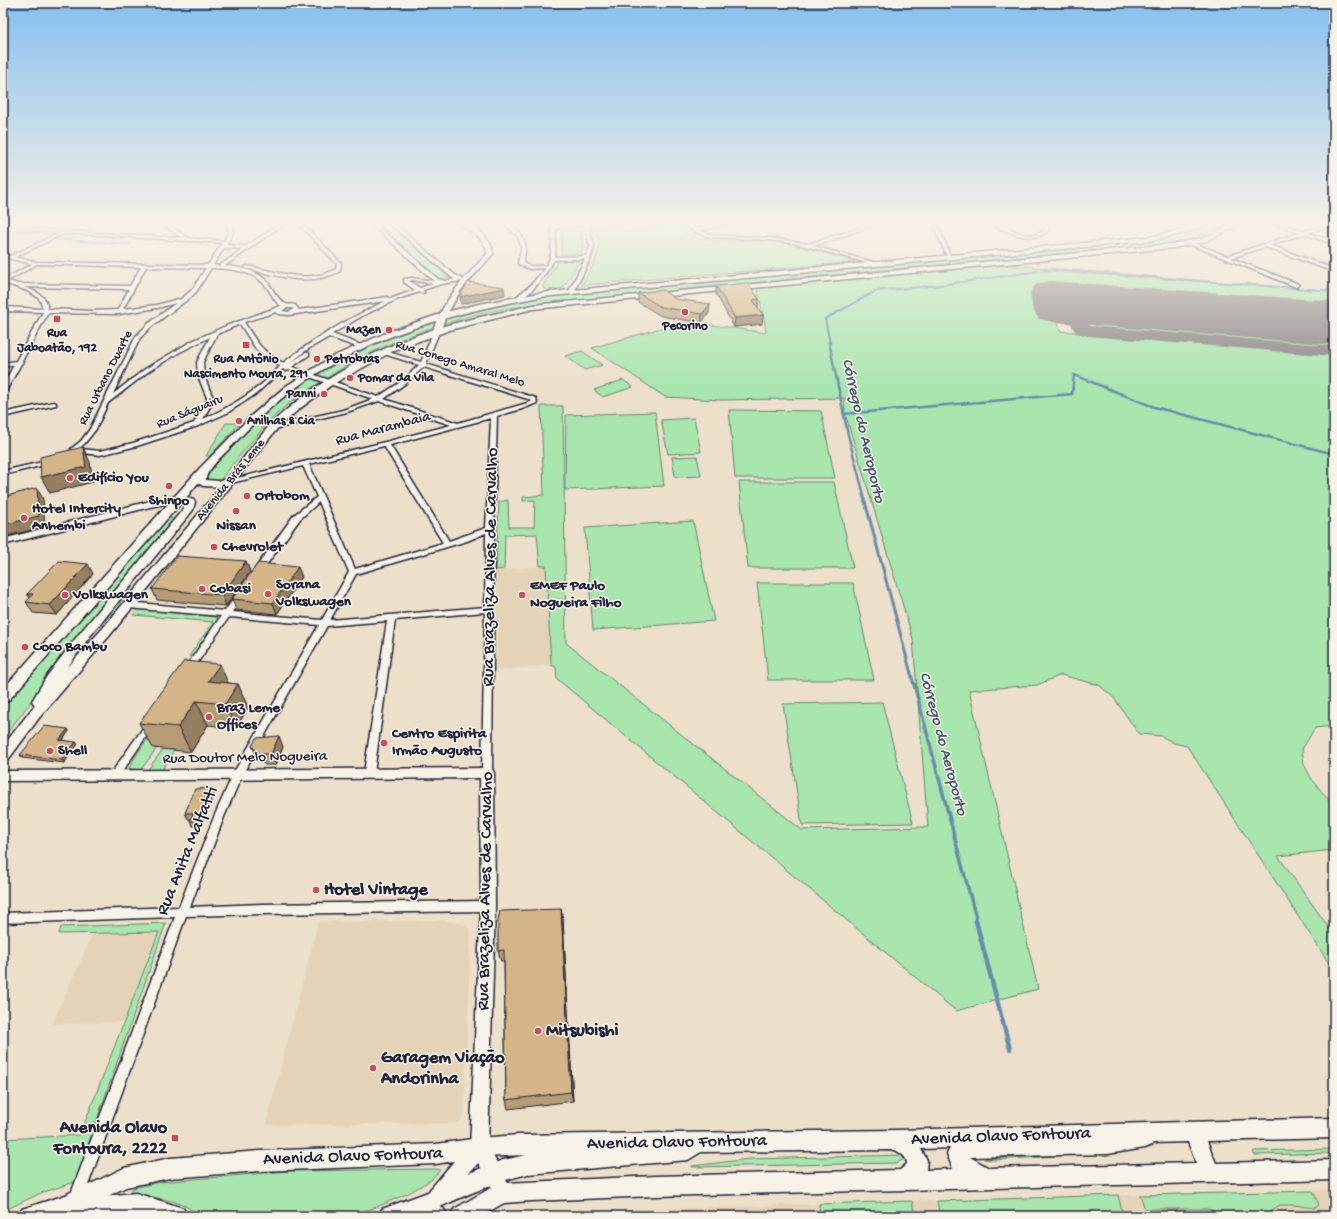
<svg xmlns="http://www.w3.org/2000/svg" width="1337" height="1219" font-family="'Gochi Hand',sans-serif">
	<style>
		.built { fill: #e5d3b7 }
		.green { fill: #a8e6ae; stroke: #658474 }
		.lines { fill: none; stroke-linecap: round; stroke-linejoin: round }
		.stream-far4 { stroke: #688cac; stroke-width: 2 }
		.stream-far3 { stroke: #688cac; stroke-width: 2.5 }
		.stream-far2 { stroke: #688cac; stroke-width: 3 }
		.stream-far1 { stroke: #688cac; stroke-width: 3.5 }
		.stream { stroke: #688cac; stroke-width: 4.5 }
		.taxiway { fill: #878183; fill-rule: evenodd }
		.runway { fill: #878183; fill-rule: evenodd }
		.street-casing { stroke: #22223b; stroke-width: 3 }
		.secondary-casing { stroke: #22223b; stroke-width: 3 }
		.primary-casing { stroke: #22223b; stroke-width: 3 }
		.highway-casing { stroke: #22223b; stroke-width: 3 }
		.street { fill: #f7f3e8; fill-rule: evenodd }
		.secondary { fill: #f7f3e8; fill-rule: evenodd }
		.primary { fill: #f7f3e8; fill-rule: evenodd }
		.highway { fill: #f7f3e8; fill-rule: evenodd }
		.wall { fill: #b69c75; stroke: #22223b }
		.shaded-wall { fill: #947f5f; stroke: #22223b }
		.building { fill: #d4b588; stroke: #22223b }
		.poi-dot { fill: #d1495b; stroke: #f7f3e8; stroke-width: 1.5 }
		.labels { text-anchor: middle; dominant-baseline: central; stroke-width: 3; stroke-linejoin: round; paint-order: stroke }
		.far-poi-label { font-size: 13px; font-weight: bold; fill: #22223b; stroke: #f7f3e8 }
		.far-street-label { font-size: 13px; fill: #22223b; stroke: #f7f3e8 }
		.street-label { font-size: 15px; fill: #22223b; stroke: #f7f3e8 }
		.poi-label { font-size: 15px; font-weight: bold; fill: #22223b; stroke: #f7f3e8; text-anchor: start }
		.water-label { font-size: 16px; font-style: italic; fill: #455773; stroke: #f7f3e8 }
		.near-street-label { font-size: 18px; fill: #22223b; stroke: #f7f3e8 }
		.near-poi-label { font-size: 18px; font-weight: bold; fill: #22223b; stroke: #f7f3e8; text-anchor: start }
	</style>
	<rect width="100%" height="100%" fill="#ece0cb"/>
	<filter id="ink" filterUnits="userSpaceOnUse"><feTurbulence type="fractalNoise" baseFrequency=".025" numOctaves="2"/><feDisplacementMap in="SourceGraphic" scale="8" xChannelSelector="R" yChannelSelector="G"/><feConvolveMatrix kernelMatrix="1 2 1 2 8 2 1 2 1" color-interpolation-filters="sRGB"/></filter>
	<g filter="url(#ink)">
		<g class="built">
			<polygon points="546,566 551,665 496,671 496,570"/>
			<polygon points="445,920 466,925 471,934 464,1115 459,1123 266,1125 318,922"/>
			<polygon points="159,932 124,1022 52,1024 93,933"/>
			<polygon points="1334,1190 1334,1216 629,1216 629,1210 1123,1195"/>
		</g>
		<g class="green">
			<polygon points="375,221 385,221 449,277 440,279"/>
			<path d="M1221,221H1237L1187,241L1169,244L911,267L578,300C486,305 393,332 316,385C303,393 290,402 279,412C255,435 235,462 214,488L195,485C218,460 240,433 266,411C336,351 425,316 515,301C544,296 575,294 605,291L1162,240L1198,230Z"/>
			<path d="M677,223L686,233L703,239L721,241H760L789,244L855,262L582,285C592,264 606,253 595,229L621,227L629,233Z"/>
			<polygon points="578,228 583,240 582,253 561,254 562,231"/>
			<polygon points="580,260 563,288 548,290 543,288 543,285 558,261"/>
			<path d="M997,264L1334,291V314L1050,294L1060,331L1334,352V726L1315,728L1302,749L1304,764L1311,778L1334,807V850L1278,856L1334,935V971L1187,746L1174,743L1161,736L1139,734L1114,698L1099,685L1061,675L1037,685L969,690L1038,989L956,1011L557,679L556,667L551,665L546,566H540L537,534L505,535L504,569L496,570L499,502L508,500L509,527H534L535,500L523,501V497L544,495L541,406H563L566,643L802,830L928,827L913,639L845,413L844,398L720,400L665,397L592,348L668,326L693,322L766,333C765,318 760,302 757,287Z"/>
			<polygon points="1136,317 1334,332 1334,349 1103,331 1095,329 1094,327 1096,325 1121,318"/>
			<polygon points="582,351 602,365 585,370 565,356"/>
			<polygon points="623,380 633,387 603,397 594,390"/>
			<polygon points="729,410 821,411 835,478 735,478"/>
			<polygon points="655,412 664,486 565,490 566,415"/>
			<polygon points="694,418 701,452 668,454 661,420"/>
			<polygon points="226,423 240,423 210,456 206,456"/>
			<polygon points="697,456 701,476 675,477 672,457"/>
			<polygon points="739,482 834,482 853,568 748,568"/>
			<path d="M167,518L175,519L126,577L81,637L128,586L133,587C120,603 96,637 77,642L3,738V707Z"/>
			<polygon points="693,521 714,621 593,630 585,528"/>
			<polygon points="757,583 853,583 874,680 768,680"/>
			<polygon points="137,609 216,617 218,620 192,657 189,656 213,622 133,615"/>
			<polygon points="188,680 153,747 157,748 140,771 129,768 135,757"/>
			<polygon points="882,702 913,823 802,825 783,704"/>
			<polygon points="163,749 174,750 162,770 147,771"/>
			<polygon points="166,923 75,1182 41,1193 3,1211 3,1139 80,1135 159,932 59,934 61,927"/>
			<polygon points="1334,1149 1334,1153 1255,1155 1253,1152 1254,1151"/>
			<polygon points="904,1155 903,1160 896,1163 692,1167 692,1166 749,1159"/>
			<polygon points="1052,1155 1057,1156 994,1160 984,1159"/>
			<polygon points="436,1169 440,1170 432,1179 409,1193 374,1208 347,1216 201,1216 184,1205 172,1201 130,1192 133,1188 161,1182 288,1171"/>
			<polygon points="1313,1191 1319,1205 1315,1208 1294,1205 1280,1205 1262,1216 1228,1216 1208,1209 1145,1209 1140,1195"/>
			<path d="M1118,1195L1123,1216H992C974,1211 958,1216 940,1216L937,1201Z"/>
			<polygon points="912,1201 915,1216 820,1216 819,1204"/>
		</g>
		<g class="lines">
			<g class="stream-far4">
				<polyline points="49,239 130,244"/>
				<polyline points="830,343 825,319 876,291 941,285 1045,270 1334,291"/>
			</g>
			<g class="stream-far3">
				<polyline points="829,342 848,435 864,495"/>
				<polyline points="844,414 1072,394 1074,375 1154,407 1334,454"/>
			</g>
			<polyline class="stream-far2" points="863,494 914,685"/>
			<polyline class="stream-far1" points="914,684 977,922"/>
			<polyline class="stream" points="976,921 1010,1049"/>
			<path class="taxiway" d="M1153,303L1159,305L1161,308L1159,311L1102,317L1088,324L1090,326L1334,346V356L1088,336L1076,333L1071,324C1087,300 1127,303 1153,303Z"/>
			<polygon class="runway" points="1050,281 1334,301 1334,345 1054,322 1039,319 1033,310 1030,293 1036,284"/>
			<g class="street-casing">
				<g id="street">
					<path d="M158,221H162L189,238L224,241C229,233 230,229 226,221H230C236,231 232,235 226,245L246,246L284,221H288L225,266C239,267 255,270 266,280C272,287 277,300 286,304C288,305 292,304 295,305L299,310L387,297L390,299L415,290L404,282V279L412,278L434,281L368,221H372L438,279L445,281L455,279L451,277L387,221H391L455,275L463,279V281L441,284L423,290L424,293L419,292L398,299L362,316L332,334L361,345V347H357L329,337L308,349L288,365L305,353H309V355L292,367L378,397L402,381L419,365L381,353V351H385L421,362L434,330L437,328L440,330L426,364L536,398L537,403L522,409L497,416L494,526L492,773L490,776L487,777L484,776L482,773L485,612L395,620L374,773L372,776L369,777L366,776L364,773L387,621L327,626L242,775L224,817L190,907L262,904L488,901L492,903L493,906L492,909L488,911L262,914L186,916L83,1199L81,1204L76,1206L71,1204L69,1199L175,917L3,923V913L179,907L214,817L233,774L319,625L229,617L191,672H185L184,670L185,668L221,616L128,608L124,605L128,602L225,611L236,595L239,594L243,597L233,612L322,620L349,572L319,502L300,519L259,575H256L252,573L294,515L317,497L303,466L231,483L228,481L229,480L385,442L451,425L379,401L347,412L274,429L272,428V426L343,410L373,399L289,370L286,371L283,369L256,394L227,413L198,426L137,446L100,455L80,453L76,451H71V449L81,441L90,429L136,336L148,324L176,303L157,308L119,314L48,313L22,361L23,362L21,364L6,391L3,393V385L14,365L3,367V363L16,361L43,312L3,311V307L43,309C42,306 42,303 40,300C34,291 13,286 3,283V280L32,264L3,257V255L10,256L59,233L3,229V227L182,238ZM65,233L222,243L208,265L36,262L15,257ZM224,248L243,249L219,266L213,265ZM37,264L141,267L130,286L18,284L8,281ZM146,267L206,268L192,290L180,300L178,299L157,305L123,309ZM211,268C231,269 252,270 266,286C271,293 274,301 281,306L226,326L192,341L145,369L113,394L140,338L152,326L191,297L196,292ZM412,280L433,284L420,288L409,281ZM24,287L129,289L118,310L91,311L48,309C46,295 37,292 24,287ZM386,301C349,318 315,338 283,363C261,351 257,343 244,322L276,312L279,314L289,315ZM286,308H292L294,309L289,312L282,311ZM240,324L256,349L264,357L280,366C261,389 229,408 203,419L212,403L213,398L204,376L203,362L217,334ZM210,337L197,362L198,376L207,398L206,403L194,423L133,443L100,451L82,449L81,447L85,443L96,429L108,403L149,371L180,352ZM424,367L531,400V402L458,423L384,399L406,383ZM491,418L486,528L449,541L390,445ZM384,446L443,543L355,569L309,464ZM486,533L485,607L330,620L356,574L467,541Z"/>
					<path d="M296,221H300L341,263L340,271C310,288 276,275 245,268V267L247,266C276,271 308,285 336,269L337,264Z"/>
					<path d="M499,221C510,220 523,233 525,244C526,250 524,256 523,263C530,268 538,266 547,265C554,251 551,236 552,221H556V226L583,222V221H598V222L588,224L594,246L591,257L574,292L569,291L585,259L554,260C548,271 528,301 515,300V298L531,285L545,268L530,269L518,264C518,260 520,256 521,251C522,235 510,229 499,221ZM584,224L590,246L586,256L555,257L556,229Z"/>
					<polygon points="682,221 686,221 696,228 739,221 746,221 744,222 700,230 711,235 770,238 808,244 882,221 887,221 813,246 877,263 877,264 875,265 798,244 770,240 710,237 693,231"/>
					<polygon points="932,221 936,221 951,257 951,258 947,257"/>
					<path d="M988,221C1006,219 1022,246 1045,230L1044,221H1048L1049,230C1033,245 1003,232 988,221Z"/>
					<polygon points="1267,221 1272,221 1304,231 1334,222 1334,224 1308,233 1334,241 1334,244 1304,234 1270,245 1334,269 1334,272 1265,247 1231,258 1298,284 1299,285 1296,287 1189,244 1193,243 1227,256 1299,233"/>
					<polygon points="54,402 56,403 56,405 3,417 3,413"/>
					<polygon points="51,460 54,462 53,463 3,475 3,471"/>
					<polygon points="151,720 154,721 156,723 154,725 118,778 115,779 112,778 110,775 112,772 148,721"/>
				</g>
			</g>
			<g class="secondary-casing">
				<g id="secondary">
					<path d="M457,221C470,219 493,240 493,254L461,290L445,318L441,330L437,332L433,330C444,299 465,277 487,254C487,237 467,231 457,221Z"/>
					<polygon points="178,496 181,497 183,499 181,501 150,507 3,545 3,539 150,501"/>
					<polygon points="487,768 492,769 494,773 495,906 488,1146 513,1193 510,1199 504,1202 498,1199 470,1148 481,906 480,778 3,781 3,771"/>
				</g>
			</g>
			<g class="primary-casing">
				<g id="primary">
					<path d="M1208,221H1216L1186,233L1149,241L540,297C453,313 365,336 293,390C271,406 251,425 233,445C226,452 205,471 206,480L220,481L227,479C242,461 255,441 271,424C315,380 385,344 444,326C473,318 504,312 533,305L1173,244L1200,239L1241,221H1249L1204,242L1173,248L533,309L450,330L397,349L333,384L298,410L277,429L111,634L39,718L8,760L3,761V746L35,705L32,701L47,676L79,634L184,508V504L181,503L8,701L3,703V689L199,469L252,415L286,386L332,357L388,332L446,312L479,304L540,293L1149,237L1182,230ZM198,483L203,486L221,487L103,628L67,668L87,640L193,510L195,502L194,500L186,498Z"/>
					<path d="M1334,1118V1138L1207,1141L1216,1163L1334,1160V1180L656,1196L531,1201L504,1203L481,1216H451L454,1209L489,1189L504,1183L656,1176L900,1170L907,1164C907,1157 901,1153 895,1150L701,1152L688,1160L528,1174C497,1181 469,1194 440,1207L444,1209L447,1216H379L382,1209L428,1192L454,1161L436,1164L260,1171L170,1178L126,1187L82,1209L62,1216H19L22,1209L72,1193L124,1168L170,1158L260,1151L436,1144L479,1138L518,1135L897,1130ZM1188,1142L1196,1163L989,1168L970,1157L1108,1154L1145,1148L1152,1145L1153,1143ZM950,1148L947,1154L953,1169L926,1170L927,1160L921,1149ZM526,1155L503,1160L469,1173L484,1157Z"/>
				</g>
			</g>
			<g class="highway-casing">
				<polygon id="highway" points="75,1190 90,1197 136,1193 183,1208 187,1216 77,1216 67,1210 63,1202 67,1194"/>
			</g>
			<use href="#street" class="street"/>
			<use href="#secondary" class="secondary"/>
			<use href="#primary" class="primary"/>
			<use href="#highway" class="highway"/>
		</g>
		<g class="wall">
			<polygon points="716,286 759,299 758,308 762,324 734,327 716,294"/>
			<polygon points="638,293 675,299 709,313 701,323 661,316 638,302"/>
			<polygon points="246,561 250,572 226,606 157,600 152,589"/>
			<polygon points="93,574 57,615 33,613 26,602 30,598 27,594"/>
			<polygon points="302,577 277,614 236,610 232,599"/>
			<polygon points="228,683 238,684 248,708 236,728 208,725 191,752 153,748 139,723"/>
			<polygon points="68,729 69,731 63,740 78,744 64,763 22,758 20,755"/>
			<polygon points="252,746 283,747 276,765 265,765 257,757"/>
			<polygon points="214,794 201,826 193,826 190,821 191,819 188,819 185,813"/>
			<polygon points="561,909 563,920 573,1101 508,1109 506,1100 504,961 501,961 498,951"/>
		</g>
		<g class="shaded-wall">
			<polygon points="504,288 505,295 461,304 460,297"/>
			<polygon points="710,304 709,313 701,323 702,314"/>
			<polygon points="763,315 762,324 734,327 735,318"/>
			<polygon points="83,447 90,462 93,482 50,493 41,477"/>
			<polygon points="37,488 43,499 45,527 3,537 3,525"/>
			<polygon points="246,561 250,572 226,606 222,595"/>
			<polygon points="88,564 93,574 57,615 50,605"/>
			<polygon points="298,567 302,577 277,614 273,603"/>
			<polygon points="220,664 230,688 208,681"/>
			<polygon points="238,684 248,708 236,728 225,704"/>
			<polygon points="196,701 208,725 191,752 178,727"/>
			<polygon points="68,729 69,731 61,742 59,740"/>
			<polygon points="279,736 283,747 276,765 271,754"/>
			<polygon points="76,742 78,744 64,763 62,760"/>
			<polygon points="211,788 214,794 201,826 198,821"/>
			<polygon points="561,909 563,920 573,1101 571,1092"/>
		</g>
		<g class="building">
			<polygon points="468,282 504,287 504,288 460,297"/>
			<polygon points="748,283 759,299 753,300 763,315 735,318 716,286"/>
			<polygon points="663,290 675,299 710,304 702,314 661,307 638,293"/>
			<polygon points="83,447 86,467 41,477 40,457"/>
			<polygon points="37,488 39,516 3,525 3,497"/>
			<polygon points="177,556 246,561 222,595 152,589"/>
			<polygon points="59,561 88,564 50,605 26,602 33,594 27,594"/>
			<polygon points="258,563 298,567 273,603 232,599"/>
			<polygon points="184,661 220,664 208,681 238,684 225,704 196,701 178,727 139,723"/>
			<polygon points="44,726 68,729 59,740 76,742 62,760 20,755"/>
			<polygon points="279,736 271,754 260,754 252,746 256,738"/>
			<polygon points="211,788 198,821 190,821 193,813 185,813 195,789"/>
			<polygon points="561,909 571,1092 506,1100 504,950 498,951 498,920 500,911"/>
		</g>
	</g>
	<linearGradient id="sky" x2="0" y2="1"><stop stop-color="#87c0ee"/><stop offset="0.57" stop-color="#f6f1e8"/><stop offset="1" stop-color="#f6f1e8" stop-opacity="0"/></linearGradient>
	<rect width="1337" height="391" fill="url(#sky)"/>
	<g class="poi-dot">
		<circle cx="685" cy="312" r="4"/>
		<rect x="53" y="315" width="8" height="8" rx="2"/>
		<circle cx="389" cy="330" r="4"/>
		<rect x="242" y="341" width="8" height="8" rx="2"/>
		<circle cx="317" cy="359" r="4"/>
		<circle cx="350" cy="378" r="4"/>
		<circle cx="324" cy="394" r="4"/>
		<circle cx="239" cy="421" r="4"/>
		<circle cx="70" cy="478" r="4"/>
		<circle cx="169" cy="486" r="4"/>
		<circle cx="247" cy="496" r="4"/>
		<circle cx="236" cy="511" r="4"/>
		<circle cx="24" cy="518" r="4"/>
		<circle cx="214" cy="547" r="4"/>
		<circle cx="202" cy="589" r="4"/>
		<circle cx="268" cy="594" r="4"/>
		<circle cx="65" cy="595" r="4"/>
		<circle cx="522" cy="595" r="4"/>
		<circle cx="25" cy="647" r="4"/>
		<circle cx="209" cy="717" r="4"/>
		<circle cx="384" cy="743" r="4"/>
		<circle cx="50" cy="751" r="4"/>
		<circle cx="316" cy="890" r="4"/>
		<circle cx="538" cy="1031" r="4"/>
		<circle cx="373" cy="1068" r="4"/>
		<rect x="171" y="1134" width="8" height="8" rx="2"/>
	</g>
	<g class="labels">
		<g class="far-poi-label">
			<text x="685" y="326">Pecorino</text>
			<text x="381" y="330" text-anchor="end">Mazen</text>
			<text x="57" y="333">Rua<tspan x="57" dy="15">Jaboatão, 192</tspan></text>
			<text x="246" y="359">Rua Antônio<tspan x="246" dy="15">Nascimento Moura, 291</tspan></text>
			<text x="325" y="359" text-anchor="start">Petrobras</text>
			<text x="358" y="378" text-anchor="start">Pomar da Vila</text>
			<text x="316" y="394" text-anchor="end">Panni</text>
			<text x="247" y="421" text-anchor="start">Anilhas &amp; Cia</text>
		</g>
		<g class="far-street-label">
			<text transform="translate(460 364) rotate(17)">Rua Conego Amaral Melo</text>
			<text transform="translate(106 378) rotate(-63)">Rua Urbano Duarte</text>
			<text transform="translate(190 412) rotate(-22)">Rua Ságuairu</text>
			<text transform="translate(231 480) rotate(-51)">Avenida Brás Leme</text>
		</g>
		<g class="street-label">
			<text transform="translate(383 429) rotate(-15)">Rua Marambaia</text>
			<text transform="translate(245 758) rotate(-1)">Rua Doutor Melo Nogueira</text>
		</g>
		<g class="poi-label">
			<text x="78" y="478">Edifício You</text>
			<text x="255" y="496">Ortobom</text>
			<text x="169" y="501" text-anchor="middle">Shinpo</text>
			<text x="32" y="509">Hotel Intercity<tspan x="32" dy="17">Anhembi</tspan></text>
			<text x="236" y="526" text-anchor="middle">Nissan</text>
			<text x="222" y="547">Chevrolet</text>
			<text x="276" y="585">Sorana<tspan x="276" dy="17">Volkswagen</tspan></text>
			<text x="530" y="586">EMEF Paulo<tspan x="530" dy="17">Nogueira Filho</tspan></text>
			<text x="210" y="589">Cobasi</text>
			<text x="73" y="595">Volkswagen</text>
			<text x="33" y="647">Coco Bambu</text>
			<text x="217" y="708">Braz Leme<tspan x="217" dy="17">Offices</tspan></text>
			<text x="392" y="734">Centro Espirita<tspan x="392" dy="17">Irmão Augusto</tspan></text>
			<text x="58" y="751">Shell</text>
		</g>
		<g class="water-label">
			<text transform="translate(862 431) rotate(77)">Córrego do Aeroporto</text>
			<text transform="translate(942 744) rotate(75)">Córrego do Aeroporto</text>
		</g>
		<g class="near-street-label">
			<text transform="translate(491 567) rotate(-89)">Rua Brazeliza Alves de Carvalho</text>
			<text transform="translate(188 851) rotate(-68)">Rua Anita Malfatti</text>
			<text transform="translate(486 891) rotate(-89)">Rua Brazeliza Alves de Carvalho</text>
			<text transform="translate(1001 1137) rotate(-2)">Avenida Olavo Fontoura</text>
			<text transform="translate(677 1143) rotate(-1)">Avenida Olavo Fontoura</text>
			<text transform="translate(353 1157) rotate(-2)">Avenida Olavo Fontoura</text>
		</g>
		<g class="near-poi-label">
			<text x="324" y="890">Hotel Vintage</text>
			<text x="546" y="1031">Mitsubishi</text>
			<text x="381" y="1058">Garagem Viação<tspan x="381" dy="21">Andorinha</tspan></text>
			<text x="167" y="1128" text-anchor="end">Avenida Olavo<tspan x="167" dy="21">Fontoura, 2222</tspan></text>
		</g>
	</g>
	<rect width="1337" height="1219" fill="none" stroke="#f7f3e8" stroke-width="16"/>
	<rect x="8" y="8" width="1321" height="1203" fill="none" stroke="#22223b" stroke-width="1.5" filter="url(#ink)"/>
</svg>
